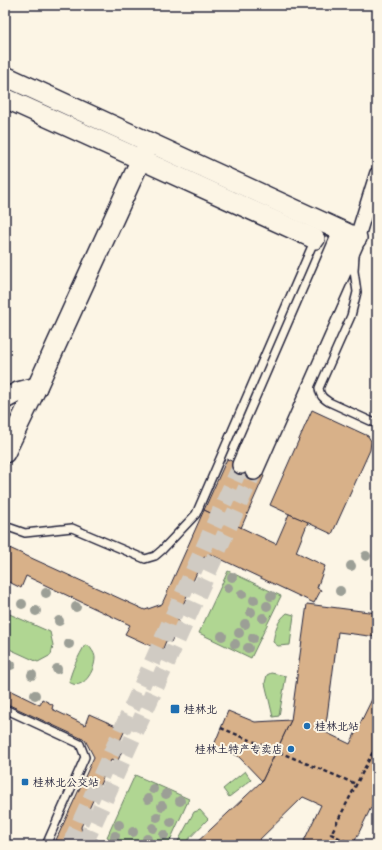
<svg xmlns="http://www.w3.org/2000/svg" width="382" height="850" font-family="'Architects Daughter','LXGW WenKai TC',sans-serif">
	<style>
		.green { fill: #b0d692; stroke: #697c66 }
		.building { fill: #d8b189; stroke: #22223b }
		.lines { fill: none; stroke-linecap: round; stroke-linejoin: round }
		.tertiary-tunnel { stroke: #d0cbc3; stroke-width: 17; stroke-dasharray: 17 8; stroke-linecap: butt }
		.service-casing { stroke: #22223b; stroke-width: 10 }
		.minor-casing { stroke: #22223b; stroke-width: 17 }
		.tertiary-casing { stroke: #22223b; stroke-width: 20 }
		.secondary-casing { stroke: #22223b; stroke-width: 22 }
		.path { stroke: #22223b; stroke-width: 2.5; stroke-dasharray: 4 3; stroke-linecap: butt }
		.service { stroke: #fcf5e5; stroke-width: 7 }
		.minor { stroke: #fcf5e5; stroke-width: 14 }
		.tertiary { stroke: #fcf5e5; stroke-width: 17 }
		.secondary { stroke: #fcf5e5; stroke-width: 19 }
		.tree { fill: #9c9f96 }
		.poi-dot { fill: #1f6fb2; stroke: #fcf5e5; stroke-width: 1.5 }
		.labels { text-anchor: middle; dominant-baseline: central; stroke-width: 4; stroke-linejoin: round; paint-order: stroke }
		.poi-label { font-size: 11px; fill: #22223b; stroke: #fcf5e5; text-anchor: start }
	</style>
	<rect width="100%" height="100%" fill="#fcf5e5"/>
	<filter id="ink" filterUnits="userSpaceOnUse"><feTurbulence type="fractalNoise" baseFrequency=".025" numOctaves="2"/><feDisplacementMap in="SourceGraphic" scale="8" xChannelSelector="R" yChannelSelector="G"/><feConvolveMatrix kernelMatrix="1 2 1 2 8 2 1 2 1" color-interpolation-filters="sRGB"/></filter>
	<g filter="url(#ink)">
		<g class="green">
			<polygon points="228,571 281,596 251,658 199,633"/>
			<polygon points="5,612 50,632 53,645 51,655 38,662 5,647"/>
			<path d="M287,613L294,615L290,645L278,646L273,642C275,630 277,621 287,613Z"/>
			<path d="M85,645L89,646C92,650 95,654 95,658C95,670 83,692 69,682C71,671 79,655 85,645Z"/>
			<polygon points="271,673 286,676 279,716 273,717 265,683 267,675"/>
			<polygon points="245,771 251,780 229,797 223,789"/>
			<polygon points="135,775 189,799 168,845 125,845 107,837"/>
			<polygon points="200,810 208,819 183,845 176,845 194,812"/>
		</g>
		<g class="building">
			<polygon points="312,410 368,436 371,441 370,450 332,534 270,505"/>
			<polygon points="227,459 264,476 241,528 204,510"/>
			<polygon points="204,510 276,544 289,514 308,522 296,552 325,566 317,588 321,590 314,603 210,554 203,558 177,619 180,623 171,642 166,641 162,651 125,634 130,625 26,576 21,588 5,580 5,546 145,610 162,604"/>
			<polygon points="307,604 377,613 377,637 338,632 325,732 350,744 377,689 377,795 353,845 302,845 321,805 303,797 254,845 194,845 262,781 291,720"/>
			<polygon points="5,688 40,705 42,699 53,705 52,709 85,725 89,714 125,730 120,741 125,743 117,763 111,760 81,827 82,833 109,845 68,845 56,840 94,757 85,740 5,703"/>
			<polygon points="228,711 255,722 291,720 262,781 239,757 214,745"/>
		</g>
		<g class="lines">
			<g class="tertiary-tunnel">
				<polyline points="70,845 241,465"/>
				<polyline points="84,845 254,471"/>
			</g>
			<g class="service-casing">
				<g id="service">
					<path d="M355,255L354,271L357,292L351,316L319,388C320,396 323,398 329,402L377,424"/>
					<polyline points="5,526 25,533 72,528 145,559 155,556 162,550 196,514 315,239"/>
					<polyline points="5,709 80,744 85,757 46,845"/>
				</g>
			</g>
			<g class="minor-casing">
				<polyline id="minor" points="357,238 377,174"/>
			</g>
			<g class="tertiary-casing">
				<g id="tertiary">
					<polyline points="241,465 342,232"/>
					<polyline points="254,471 357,238"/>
				</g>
			</g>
			<g class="secondary-casing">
				<g id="secondary">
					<polyline points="5,76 357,238"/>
					<polyline points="5,98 142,160 315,239"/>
					<polyline points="5,399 18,392 37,387"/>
					<polyline points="5,453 37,387 141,159 149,143"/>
				</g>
			</g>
			<g class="path">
				<polyline points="221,728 356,784"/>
				<polyline points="353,845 331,834 377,744"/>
			</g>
			<use href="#service" class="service"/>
			<use href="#minor" class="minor"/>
			<use href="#tertiary" class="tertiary"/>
			<use href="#secondary" class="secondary"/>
		</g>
		<g class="tree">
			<circle cx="366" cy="556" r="5"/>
			<circle cx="351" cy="566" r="5"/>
			<circle cx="232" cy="577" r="5"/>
			<circle cx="228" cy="588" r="5"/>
			<circle cx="340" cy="591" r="5"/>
			<circle cx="46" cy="593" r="5"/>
			<circle cx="242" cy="594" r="5"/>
			<circle cx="271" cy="596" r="5"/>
			<circle cx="254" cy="600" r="5"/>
			<circle cx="22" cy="604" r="5"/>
			<circle cx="267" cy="606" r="5"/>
			<circle cx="76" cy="607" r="5"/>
			<circle cx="36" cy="611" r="5"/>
			<circle cx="251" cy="612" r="5"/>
			<circle cx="263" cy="618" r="5"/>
			<circle cx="59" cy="621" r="5"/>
			<circle cx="245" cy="624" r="5"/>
			<circle cx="239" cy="633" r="5"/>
			<circle cx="222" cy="636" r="5"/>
			<circle cx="253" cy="638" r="5"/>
			<circle cx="69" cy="644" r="5"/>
			<circle cx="235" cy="644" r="5"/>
			<circle cx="248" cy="648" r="5"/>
			<circle cx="11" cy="665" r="5"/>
			<circle cx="57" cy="669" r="5"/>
			<circle cx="32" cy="675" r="5"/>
			<circle cx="35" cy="695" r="5"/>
			<circle cx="153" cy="789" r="5"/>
			<circle cx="166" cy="794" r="5"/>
			<circle cx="148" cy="799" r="5"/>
			<circle cx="180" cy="801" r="5"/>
			<circle cx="162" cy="806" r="5"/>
			<circle cx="157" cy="817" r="5"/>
			<circle cx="171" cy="822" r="5"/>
			<circle cx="119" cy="825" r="5"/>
			<circle cx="153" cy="828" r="5"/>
			<circle cx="133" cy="832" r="5"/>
			<circle cx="164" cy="835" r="5"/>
			<circle cx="115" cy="836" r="5"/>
			<circle cx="147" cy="839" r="5"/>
		</g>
	</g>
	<g class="poi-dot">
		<rect x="170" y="704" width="10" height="10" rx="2"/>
		<circle cx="307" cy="726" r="4"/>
		<circle cx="291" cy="749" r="4"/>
		<rect x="21" y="778" width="8" height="8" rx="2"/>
	</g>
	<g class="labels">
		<g class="poi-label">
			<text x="184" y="709">桂林北</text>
			<text x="315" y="726">桂林北站</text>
			<text x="283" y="749" text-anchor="end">桂林土特产专卖店</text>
			<text x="33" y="782">桂林北公交站</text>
		</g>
	</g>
	<rect width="382" height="850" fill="none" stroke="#fcf5e5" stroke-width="20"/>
	<rect x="10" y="10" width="362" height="830" fill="none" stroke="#22223b" stroke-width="1.5" filter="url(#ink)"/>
</svg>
